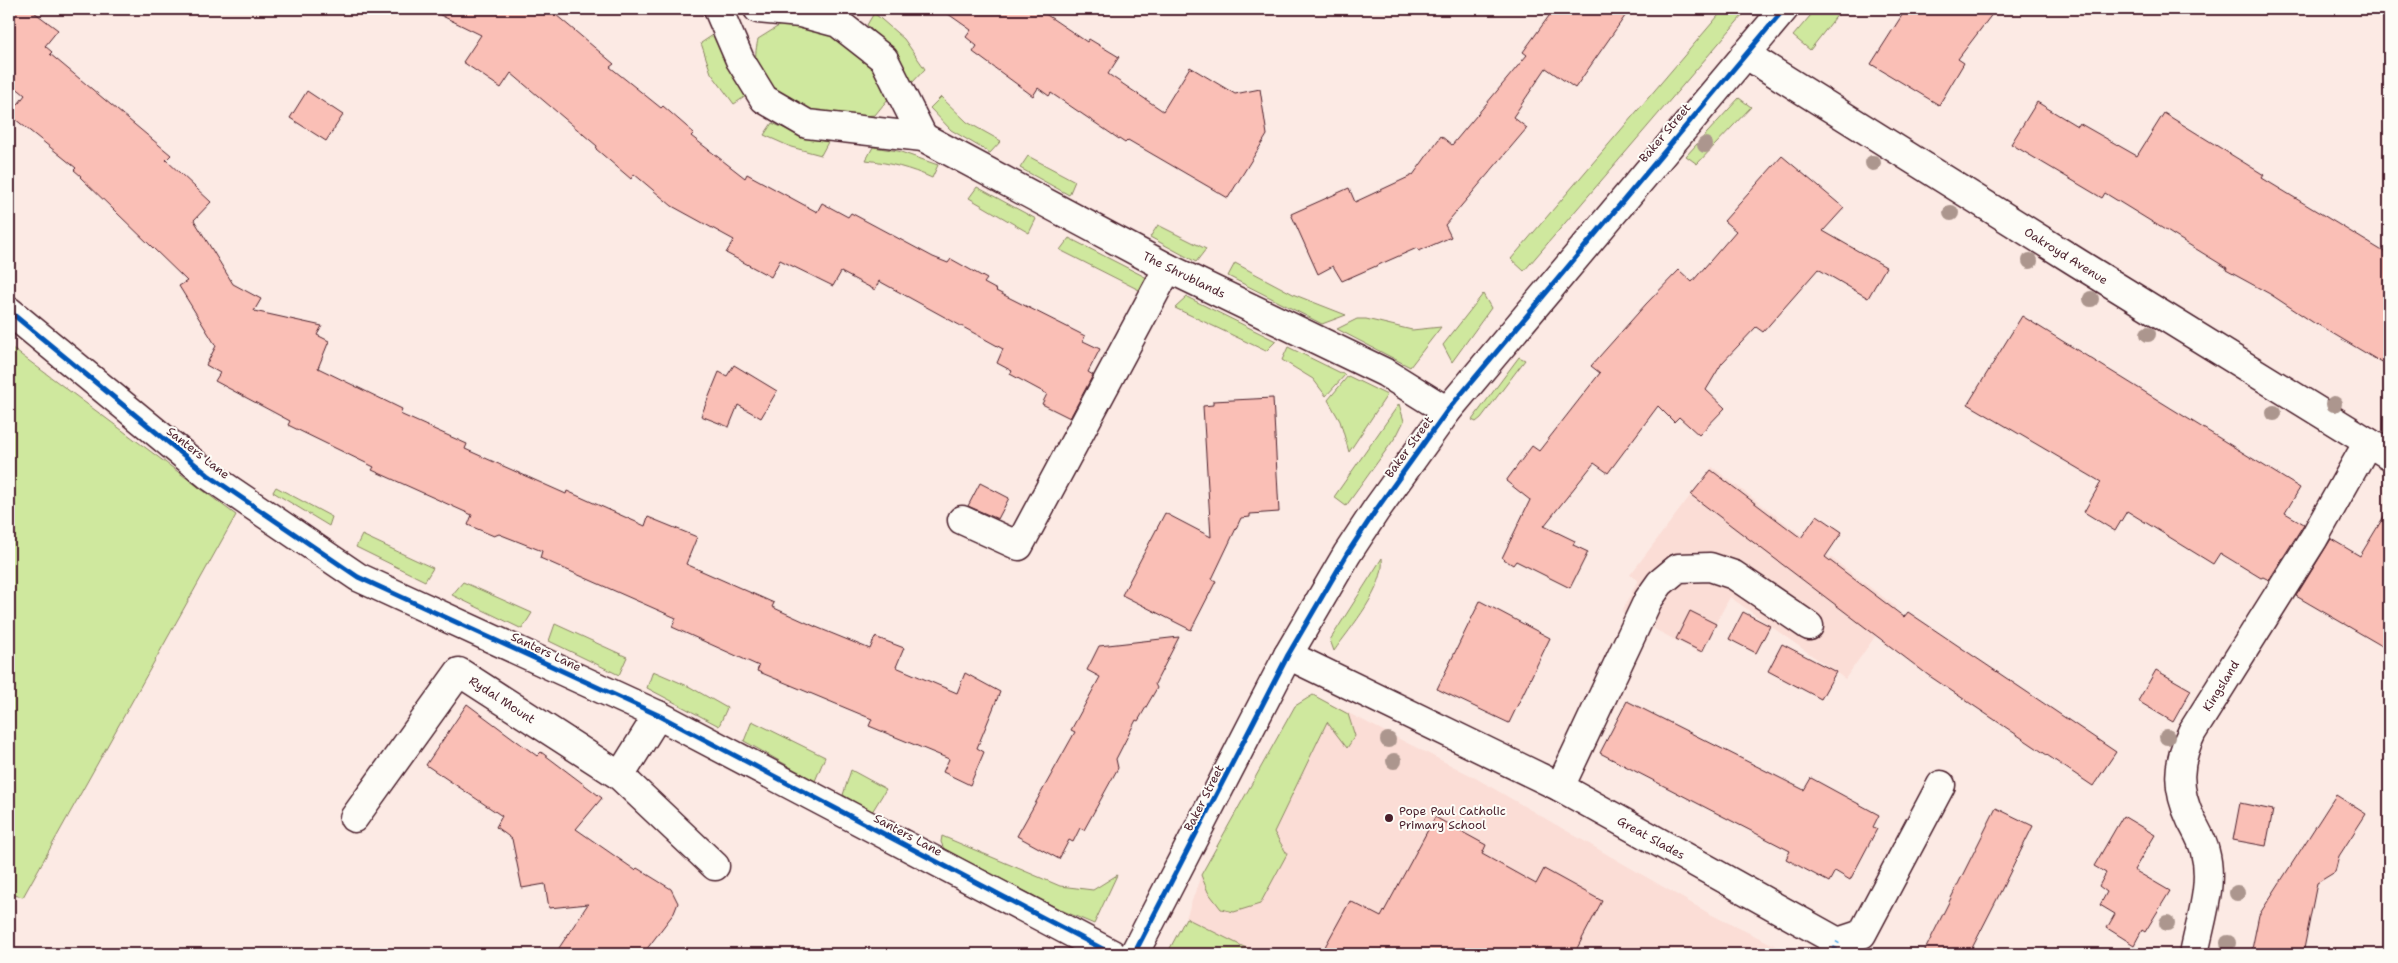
<svg xmlns="http://www.w3.org/2000/svg" width="2398" height="963" font-family="'Shantell Sans',sans-serif">
	<style>
		.built { fill: #fbddd6 }
		.green { fill: #cfe89e; stroke: #8c8464 }
		.building { fill: #fabfb6; stroke: #4a1f2b }
		.lines { fill: none; stroke-linecap: round; stroke-linejoin: round }
		.minor-casing { stroke: #4a1f2b; stroke-width: 31 }
		.minor { stroke: #fdfcf7; stroke-width: 28 }
		.quiet { stroke: #40a2eb; stroke-width: 4; stroke-dasharray: 8 4; stroke-linecap: butt }
		.cycleway-casing { stroke: #fdfcf7; stroke-width: 8 }
		.cycleway { stroke: #0057b8; stroke-width: 5 }
		.tree { fill: #ac968e }
		.poi-dot { fill: #4a1f2b; stroke: #fdfcf7; stroke-width: 2 }
		.labels { text-anchor: middle; dominant-baseline: central; stroke-width: 4; stroke-linejoin: round; paint-order: stroke }
		.street-label { font-size: 12px; fill: #4a1f2b; stroke: #fdfcf7 }
		.poi-label { font-size: 12px; fill: #4a1f2b; stroke: #fdfcf7; text-anchor: start }
	</style>
	<rect width="100%" height="100%" fill="#fceae4"/>
	<filter id="ink" filterUnits="userSpaceOnUse"><feTurbulence type="fractalNoise" baseFrequency=".02" numOctaves="2"/><feDisplacementMap in="SourceGraphic" scale="10" xChannelSelector="R" yChannelSelector="G"/><feConvolveMatrix kernelMatrix="1 2 1 2 8 2 1 2 1" color-interpolation-filters="sRGB"/></filter>
	<g filter="url(#ink)">
		<g class="built">
			<polygon points="1712,467 1896,607 1845,679 1730,597 1700,653 1622,612 1638,580 1630,575"/>
			<polygon points="1313,695 1472,776 1710,914 1793,954 1167,954 1186,918 1201,875 1295,706"/>
		</g>
		<g class="green">
			<polygon points="1724,9 1748,9 1524,271 1511,259"/>
			<polygon points="1816,9 1842,9 1810,50 1793,36"/>
			<polygon points="874,13 904,39 925,69 912,83 894,53 867,25"/>
			<path d="M782,24L819,28L857,49L877,70L888,99L875,115C831,120 774,108 757,62C754,56 757,45 758,39Z"/>
			<polygon points="713,35 746,96 734,104 711,73 701,43"/>
			<polygon points="941,97 967,122 1001,141 990,153 951,130 930,108"/>
			<polygon points="1739,98 1751,107 1697,164 1686,156"/>
			<polygon points="772,123 807,138 828,142 821,155 791,147 764,135"/>
			<path d="M873,147L898,151L938,165L932,178C910,168 889,163 866,160Z"/>
			<polygon points="1028,156 1075,181 1069,195 1020,168"/>
			<polygon points="977,187 1036,219 1029,233 969,198"/>
			<polygon points="1158,225 1206,249 1196,262 1150,237"/>
			<polygon points="1069,238 1153,281 1147,294 1060,250"/>
			<polygon points="1235,263 1295,295 1346,315 1322,324 1228,276"/>
			<polygon points="1483,294 1491,308 1452,362 1443,345"/>
			<polygon points="1187,297 1276,341 1266,351 1175,308"/>
			<polygon points="1357,319 1366,319 1412,330 1441,327 1410,367 1337,329"/>
			<polygon points="9,346 236,515 23,897 9,894"/>
			<polygon points="1288,347 1345,375 1326,396 1313,379 1282,360"/>
			<polygon points="1519,357 1525,360 1481,418 1476,422 1472,420"/>
			<polygon points="1348,376 1387,395 1349,452 1340,421 1328,400"/>
			<polygon points="1399,404 1404,421 1397,435 1346,506 1334,497"/>
			<polygon points="276,487 332,517 329,526 273,492"/>
			<polygon points="362,535 433,568 425,581 356,547"/>
			<path d="M1382,558C1386,587 1351,627 1334,651L1330,640Z"/>
			<polygon points="463,582 532,613 522,629 452,595"/>
			<polygon points="555,624 627,657 619,675 549,641"/>
			<polygon points="653,671 690,687 727,708 719,726 647,688"/>
			<polygon points="1313,695 1348,714 1355,736 1347,748 1327,722 1274,832 1287,854 1260,904 1234,912 1221,909 1208,892 1201,875 1295,706"/>
			<polygon points="752,721 825,757 815,781 744,741"/>
			<polygon points="851,770 886,789 872,812 843,795"/>
			<polygon points="942,836 1060,886 1093,890 1117,875 1094,924 1061,910 944,849 941,842"/>
			<polygon points="1186,918 1258,954 1167,954"/>
		</g>
		<g class="building">
			<polygon points="9,9 30,9 58,30 45,46 52,52 50,54 171,155 166,160 211,202 194,220 233,284 261,299 254,311 322,326 317,335 329,341 318,368 402,409 400,414 467,444 465,449 566,494 567,491 645,526 648,517 697,537 686,564 774,603 772,607 816,627 870,649 875,637 904,648 896,667 957,693 965,673 1000,692 977,748 984,752 970,785 943,772 949,759 869,726 872,719 757,671 759,666 672,627 676,618 540,558 542,551 499,534 494,536 468,525 472,515 372,470 374,467 288,425 290,421 215,381 220,373 206,365 216,346 179,286 187,281 80,177 81,176 74,170 76,168 10,115 25,95 9,82"/>
			<polygon points="428,9 549,9 614,64 610,67 661,108 663,106 694,133 691,136 745,178 747,174 817,212 822,203 848,217 851,213 933,257 948,263 951,259 987,279 984,283 997,290 996,291 1085,336 1083,341 1100,349 1088,372 1093,375 1070,418 1042,404 1047,394 1010,374 1012,371 997,363 1003,349 879,281 875,290 841,272 833,286 780,260 771,277 726,253 734,240 672,206 634,174 631,179 596,149 597,146 511,73 501,88 463,62 481,35"/>
			<polygon points="941,9 1038,9 1087,42 1089,39 1119,57 1108,74 1163,111 1190,67 1235,94 1260,89 1267,135 1228,198 1128,140 1125,143 1051,93 1049,96 1038,88 1033,96 973,52 977,46 966,37 971,30"/>
			<polygon points="1554,9 1630,9 1575,88 1546,68 1513,117 1527,128 1445,225 1451,237 1419,251 1417,248 1342,281 1333,266 1318,274 1291,214 1349,188 1355,202 1413,175 1441,136 1452,145 1527,55 1523,52"/>
			<polygon points="1906,9 1996,9 1958,59 1964,63 1939,105 1871,64"/>
			<polygon points="307,91 343,115 326,141 290,118"/>
			<polygon points="2037,102 2077,126 2079,123 2137,156 2164,113 2264,175 2262,178 2389,255 2389,367 2317,324 2317,325 2270,294 2226,270 2227,268 2105,193 2102,198 2011,144"/>
			<polygon points="1782,156 1844,208 1823,231 1886,267 1868,298 1818,269 1763,332 1756,327 1722,363 1706,390 1725,408 1699,435 1679,417 1674,422 1658,406 1608,473 1594,463 1544,526 1575,541 1573,545 1588,552 1570,588 1516,561 1513,565 1502,558 1530,500 1506,481 1532,446 1539,451 1600,373 1591,366 1646,304 1679,270 1692,282 1736,231 1724,221"/>
			<polygon points="2022,316 2300,488 2285,513 2304,524 2269,580 2263,577 2261,578 2220,553 2213,564 2127,511 2115,531 2084,512 2101,482 1968,404"/>
			<polygon points="734,365 777,391 761,418 738,405 729,427 701,416 719,372 727,376"/>
			<polygon points="1273,398 1279,512 1250,514 1250,517 1241,518 1212,579 1216,581 1191,630 1122,595 1165,513 1211,537 1203,406 1213,405 1213,401"/>
			<polygon points="1711,470 1801,538 1817,515 1842,532 1825,557 1904,617 1908,612 2116,752 2093,786 1928,675 1691,495"/>
			<polygon points="980,483 1009,498 998,519 968,506"/>
			<polygon points="2389,508 2389,650 2296,596 2331,539 2360,556"/>
			<polygon points="1480,601 1550,638 1509,723 1437,689"/>
			<polygon points="1690,611 1716,624 1702,652 1676,639"/>
			<polygon points="1743,612 1770,626 1756,653 1729,639"/>
			<polygon points="1179,637 1155,684 1157,688 1138,721 1136,720 1116,759 1118,768 1084,830 1080,828 1073,842 1069,840 1059,859 1017,836 1075,732 1071,730 1100,677 1087,670 1099,646"/>
			<polygon points="1782,644 1836,672 1821,699 1768,671"/>
			<polygon points="2156,670 2191,690 2173,722 2138,701"/>
			<polygon points="1627,701 1804,790 1811,778 1879,815 1873,827 1877,829 1850,880 1835,871 1829,882 1786,859 1790,851 1600,753"/>
			<polygon points="467,704 537,756 541,752 602,798 576,829 635,870 637,868 671,889 678,903 674,913 643,954 555,954 588,904 549,908 545,884 522,888 512,839 496,827 502,816 426,765"/>
			<polygon points="2336,795 2366,814 2339,856 2335,872 2317,883 2303,954 2251,954 2259,915"/>
			<polygon points="2240,803 2273,810 2266,846 2233,840"/>
			<polygon points="1996,808 2033,826 1996,901 1969,954 1923,954"/>
			<polygon points="2123,816 2155,835 2134,870 2170,891 2145,932 2142,930 2134,945 2107,928 2115,914 2100,905 2107,892 2099,886 2106,873 2094,866"/>
			<polygon points="1435,817 1486,845 1482,854 1536,884 1544,869 1602,901 1574,954 1321,954 1350,901 1381,917"/>
		</g>
		<g class="lines">
			<g class="minor-casing">
				<g id="minor">
					<polyline points="718,9 740,60 764,99 807,124 923,137 1168,268 1386,373 1447,411"/>
					<polyline points="758,9 800,13 838,23 884,59 923,137"/>
					<polyline points="1745,54 2078,263 2389,455"/>
					<polyline points="9,311 208,475 358,577 658,715 1112,954"/>
					<polyline points="962,520 1019,546 1168,268"/>
					<polyline points="1288,655 1560,787 1838,942 1862,934 1941,785"/>
					<polyline points="658,715 620,776 715,866"/>
					<polyline points="1560,787 1648,600 1660,583 1678,568 1710,567 1734,575 1809,626"/>
					<polyline points="354,818 459,672 620,776"/>
					<polyline points="1134,954 1288,655 1347,554 1376,510 1447,411 1784,9"/>
					<path d="M2194,954C2200,922 2214,884 2205,852C2203,841 2196,830 2191,820C2176,788 2177,763 2192,732L2314,538L2368,442"/>
				</g>
			</g>
			<use href="#minor" class="minor"/>
			<polyline class="quiet" points="1832,954 1838,942"/>
			<g class="cycleway-casing">
				<g id="cycleway">
					<polyline points="9,311 208,475 358,577 658,715 1112,954"/>
					<polyline points="1134,954 1288,655 1347,554 1376,510 1447,411 1784,9"/>
				</g>
			</g>
			<use href="#cycleway" class="cycleway"/>
		</g>
		<g class="tree">
			<circle cx="1705" cy="145" r="8"/>
			<circle cx="1873" cy="163" r="8"/>
			<circle cx="1951" cy="213" r="8"/>
			<circle cx="2030" cy="261" r="8"/>
			<circle cx="2091" cy="299" r="8"/>
			<circle cx="2148" cy="334" r="8"/>
			<circle cx="2334" cy="404" r="8"/>
			<circle cx="2274" cy="413" r="8"/>
			<circle cx="2167" cy="737" r="8"/>
			<circle cx="1388" cy="740" r="8"/>
			<circle cx="1394" cy="761" r="8"/>
			<circle cx="2237" cy="893" r="8"/>
			<circle cx="2167" cy="923" r="8"/>
			<circle cx="2228" cy="943" r="8"/>
		</g>
	</g>
	<circle class="poi-dot" cx="1389" cy="818" r="5"/>
	<g class="labels">
		<g class="street-label">
			<text transform="translate(1665 133) rotate(-50)">Baker Street</text>
			<text transform="translate(2066 256) rotate(32)">Oakroyd Avenue</text>
			<text transform="translate(1184 275) rotate(26)">The Shrublands</text>
			<text transform="translate(1409 447) rotate(-54)">Baker Street</text>
			<text transform="translate(198 453) rotate(38)">Santers Lane</text>
			<text transform="translate(546 652) rotate(25)">Santers Lane</text>
			<text transform="translate(2221 686) rotate(-58)">Kingsland</text>
			<text transform="translate(502 700) rotate(33)">Rydal Mount</text>
			<text transform="translate(1204 798) rotate(-63)">Baker Street</text>
			<text transform="translate(908 835) rotate(28)">Santers Lane</text>
			<text transform="translate(1651 838) rotate(29)">Great Slades</text>
		</g>
		<g class="poi-label">
			<text x="1399" y="811">Pope Paul Catholic<tspan x="1399" dy="14">Primary School</tspan></text>
		</g>
	</g>
	<rect width="2398" height="963" fill="none" stroke="#fdfcf7" stroke-width="30"/>
	<rect x="15" y="15" width="2368" height="933" fill="none" stroke="#4a1f2b" stroke-width="2" filter="url(#ink)"/>
</svg>
